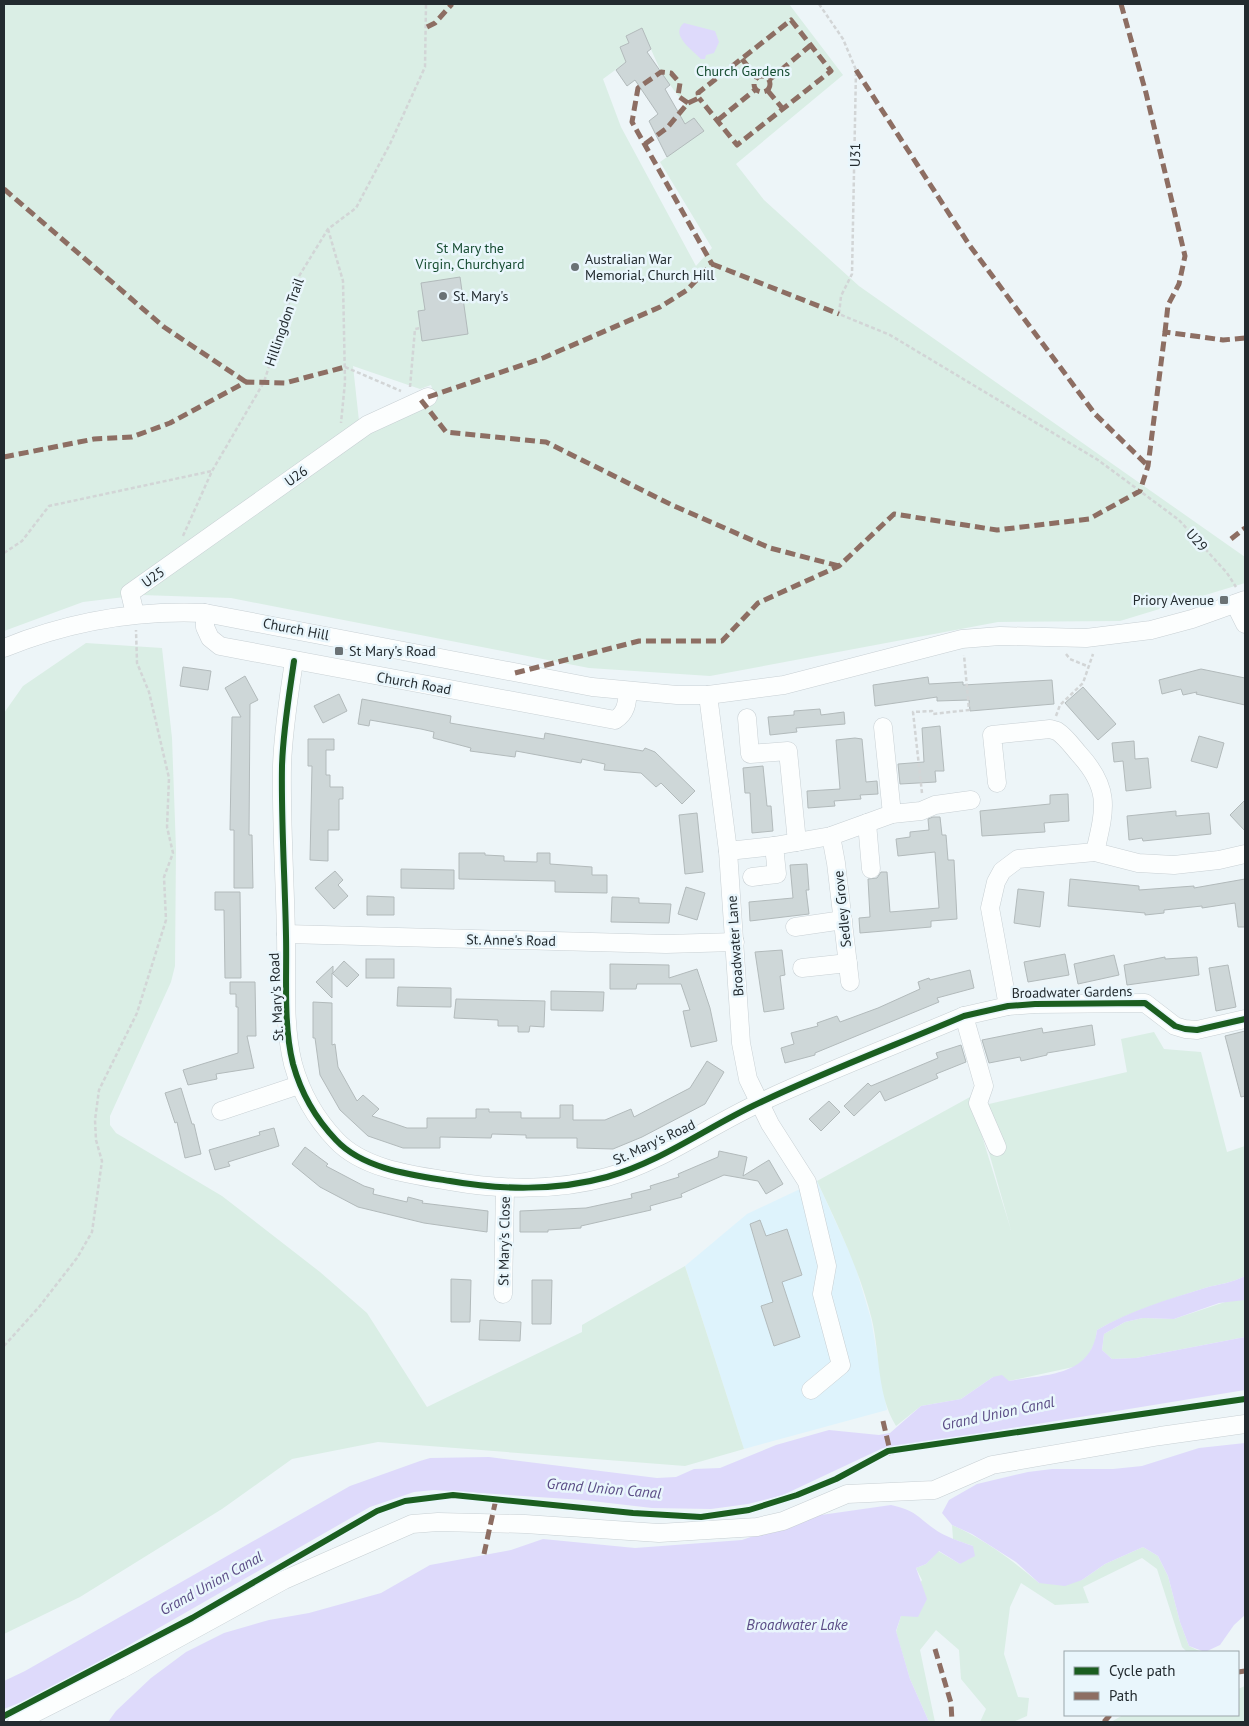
<svg xmlns="http://www.w3.org/2000/svg" width="1249" height="1726" font-family="'PT Sans',sans-serif">
	<style>
		.built { fill: #def3fc }
		.green { fill: #daeee5; fill-rule: evenodd }
		.water { fill: #dedafb }
		.building { fill: #ced7d8; stroke: #b2babb }
		.lines { fill: none; stroke-linecap: round; stroke-linejoin: round }
		.minor-casing { stroke: #c8d0d4; stroke-width: 19 }
		.path { stroke: #d2d5d6; stroke-width: 2.5; stroke-dasharray: 4 2.5; stroke-linecap: butt }
		.minor { stroke: #fcfefe; stroke-width: 18 }
		.quiet { stroke: #8d6e63; stroke-width: 5; stroke-dasharray: 10 5; stroke-linecap: butt }
		.cycleway-casing { stroke: #e9f6fc; stroke-width: 9 }
		.cycleway { stroke: #1b5e20; stroke-width: 6 }
		.poi-dot { fill: #6a7275; stroke: #e9f6fc; stroke-width: 2 }
		.labels { text-anchor: middle; dominant-baseline: central; stroke-width: 5; stroke-linejoin: round; paint-order: stroke }
		.park-label { font-size: 14px; fill: #174d32; stroke: #e9f6fc }
		.street-label { font-size: 14px; fill: #232b2f; stroke: #e9f6fc }
		.poi-label { font-size: 14px; fill: #232b2f; stroke: #e9f6fc; text-anchor: start }
		.water-label { font-size: 15px; font-style: italic; fill: #5b4d86; stroke: #e9f6fc }
	</style>
	<rect width="100%" height="100%" fill="#edf5f8"/>
	<polygon class="built" points="817,1181 854,1262 871,1319 887,1410 744,1449 685,1266 747,1214"/>
	<g class="green">
		<path d="M4,4H789L843,75L736,164L764,200L859,286L1245,557V583L1120,621L998,622L710,676L589,668L231,598L141,595L83,602L4,631ZM642,29L662,74L685,105L662,121L671,134L694,118L703,131L660,162L712,248L696,266L621,127L603,79L626,62L620,47L629,43L626,36ZM353,366L420,389L431,385L436,400L359,421Z"/>
		<polygon points="86,643 162,648 172,738 176,849 175,966 171,982 110,1116 110,1125 116,1133 222,1196 320,1272 367,1313 427,1407 582,1332 582,1325 685,1266 744,1449 685,1466 378,1442 292,1459 222,1509 80,1597 4,1634 4,713 23,686"/>
		<path d="M1154,1032L1164,1049L1201,1052L1227,1152L1245,1146V1276C1232,1283 1219,1284 1205,1288C1170,1299 1128,1312 1097,1330L1095,1342L1089,1354L1078,1366L1009,1381L993,1377L961,1399L921,1406L896,1426C877,1395 880,1355 872,1320C860,1271 838,1226 817,1181L970,1097L1011,1230L976,1107L1127,1072L1121,1039Z"/>
		<polygon points="1231,1300 1245,1300 1245,1337 1136,1358 1112,1359 1102,1350 1104,1334 1125,1322 1143,1318 1174,1319"/>
		<path d="M952,1525C984,1539 1012,1560 1039,1583L1082,1580L1105,1564L1143,1547L1158,1556L1168,1576L1180,1622L1189,1646L1201,1652H1187L1182,1647L1157,1569L1142,1558L1083,1587L1089,1603L1055,1605L1021,1583L1010,1607L1004,1654L1018,1697L1029,1698L1027,1716L1013,1722H980L986,1709L961,1679L959,1650L936,1630L920,1650L935,1722H929L910,1679L896,1632L901,1616L922,1580L916,1568L926,1564L938,1551L960,1564L973,1546L953,1539Z"/>
		<polygon points="1245,1686 1245,1722 1111,1722 1123,1715 1238,1715 1238,1689"/>
	</g>
	<g class="water">
		<path d="M684,23L715,31L719,42L714,53L706,55L705,59H701C694,51 669,35 684,23Z"/>
		<path d="M1245,1276V1300L1219,1303L1174,1319L1143,1318L1125,1322L1104,1334L1102,1350L1112,1359L1136,1358L1245,1337V1390L933,1441L883,1448L783,1495L748,1504L711,1509L652,1508L583,1500L434,1490L414,1492L370,1507L122,1649L39,1695L4,1709V1681L25,1671L350,1486L420,1461L430,1458L489,1457L657,1478L676,1477L694,1469L720,1468L776,1445L829,1430L879,1435L890,1433L921,1406L961,1399L993,1377L1002,1375L1009,1381C1046,1374 1091,1377 1097,1330C1129,1311 1169,1299 1205,1288C1219,1284 1232,1283 1245,1276Z"/>
		<polygon points="1245,1443 1245,1615 1234,1625 1220,1645 1205,1652 1189,1646 1180,1622 1168,1576 1158,1556 1143,1547 1105,1564 1082,1580 1065,1586 1039,1583 1016,1562 972,1534 952,1525 942,1513 949,1500 977,1484 1028,1472 1052,1469 1113,1469 1142,1466 1199,1448"/>
		<path d="M891,1505C916,1511 914,1514 933,1528C945,1537 959,1541 973,1546L975,1556L960,1564L939,1551L926,1564L916,1568L927,1599L918,1617L901,1616L896,1631L910,1679L929,1722H108L116,1711L151,1678L186,1652L224,1633L269,1620L309,1613L381,1593L430,1565L511,1550L543,1539L635,1548L742,1540L807,1517Z"/>
	</g>
	<g class="building">
		<polygon points="642,28 651,49 647,52 670,85 665,89 685,124 694,118 704,131 667,157 649,121 658,114 635,80 627,86 616,70 626,62 620,47 629,43 626,36"/>
		<polygon points="460,277 468,334 422,341 418,311 425,310 421,283"/>
		<polygon points="183,667 211,671 208,690 180,686"/>
		<polygon points="1201,669 1245,678 1245,705 1196,694 1197,692 1183,695 1181,689 1162,694 1159,680"/>
		<polygon points="245,676 258,700 250,704 249,835 252,835 253,888 234,888 234,830 230,830 232,717 241,717 225,688"/>
		<polygon points="928,677 929,684 963,682 963,685 1052,680 1054,704 970,711 969,700 937,701 937,697 875,706 873,685"/>
		<polygon points="1083,687 1116,724 1098,740 1065,703"/>
		<polygon points="339,694 347,711 323,723 314,706"/>
		<polygon points="362,699 451,716 450,723 544,739 545,733 643,751 645,748 655,752 695,791 682,804 661,783 656,787 641,773 604,770 605,764 582,759 581,763 516,751 515,757 470,751 471,748 433,738 434,732 421,729 370,720 369,726 358,724"/>
		<polygon points="820,709 821,715 844,712 845,724 796,728 797,732 770,735 768,717 794,715 794,711"/>
		<polygon points="940,726 944,771 935,771 936,782 900,784 898,764 924,762 922,728"/>
		<polygon points="1199,736 1224,743 1217,768 1191,761"/>
		<polygon points="855,738 862,739 866,782 877,781 878,794 860,795 861,799 834,801 835,806 808,808 807,791 840,789 836,740"/>
		<polygon points="308,739 334,739 334,750 326,750 326,775 330,775 330,787 343,787 343,799 339,799 339,830 328,830 328,861 310,860 312,766 308,766"/>
		<polygon points="1134,741 1135,759 1148,758 1151,788 1126,791 1123,761 1114,762 1112,743"/>
		<polygon points="763,766 767,806 771,806 773,831 752,833 750,793 745,793 743,768"/>
		<polygon points="1068,794 1069,821 1044,823 1045,832 982,836 980,811 1050,804 1050,795"/>
		<polygon points="1245,800 1245,831 1230,815"/>
		<polygon points="1176,811 1176,816 1209,813 1211,834 1143,841 1142,838 1129,840 1127,816"/>
		<polygon points="697,813 703,872 685,874 679,815"/>
		<polygon points="933,817 940,817 942,835 946,835 948,860 954,860 957,919 931,921 931,927 860,933 859,918 870,917 868,879 877,878 881,872 887,872 890,912 939,908 935,852 898,856 896,839 910,837 910,832 929,830 928,819"/>
		<polygon points="459,853 485,853 485,855 504,856 504,861 537,862 537,853 550,853 550,864 592,867 592,875 607,875 607,893 555,892 555,881 459,879"/>
		<polygon points="807,864 809,890 806,890 809,914 750,921 749,902 793,898 790,865"/>
		<polygon points="401,869 454,870 454,889 401,888"/>
		<polygon points="335,871 343,880 338,885 348,896 334,909 315,888"/>
		<polygon points="1070,879 1139,886 1139,890 1194,886 1194,888 1245,879 1245,927 1238,927 1235,903 1202,908 1202,906 1164,910 1164,913 1145,915 1145,913 1068,906"/>
		<polygon points="686,887 705,893 697,920 678,914"/>
		<polygon points="1018,889 1044,892 1040,927 1014,923"/>
		<polygon points="215,892 240,892 241,978 225,978 224,910 215,910"/>
		<polygon points="367,896 394,897 394,915 367,915"/>
		<polygon points="612,897 639,898 639,903 671,904 669,923 611,922"/>
		<polygon points="782,950 785,975 780,976 784,1009 764,1012 755,952"/>
		<polygon points="1065,954 1069,975 1028,982 1024,962"/>
		<polygon points="1114,955 1119,975 1078,984 1074,964"/>
		<polygon points="1165,957 1165,959 1197,957 1199,975 1127,985 1124,965"/>
		<rect x="366" y="959" width="28" height="19"/>
		<polygon points="344,961 359,975 347,987 332,973 332,998 316,982 333,966 333,973"/>
		<polygon points="610,964 669,965 669,978 697,969 710,1008 717,1041 691,1047 683,1011 690,1010 681,984 637,984 636,989 610,989"/>
		<polygon points="1228,965 1236,1007 1216,1011 1209,968"/>
		<polygon points="970,970 974,988 937,998 939,1002 815,1053 815,1055 785,1063 781,1048 794,1044 791,1033 818,1026 817,1023 837,1016 840,1022 878,1008 920,989 918,982 929,978 930,980"/>
		<polygon points="230,982 255,982 256,1036 247,1036 254,1068 216,1074 217,1079 188,1085 183,1070 238,1053 238,1007 236,1007 236,994 230,994"/>
		<polygon points="398,987 451,988 451,1007 397,1006"/>
		<polygon points="551,991 604,992 603,1011 551,1010"/>
		<polygon points="456,999 545,1001 544,1027 530,1026 529,1032 518,1032 518,1026 498,1026 498,1020 454,1018"/>
		<polygon points="313,1002 332,1003 332,1045 335,1044 338,1067 357,1101 363,1095 379,1109 372,1116 407,1128 427,1128 427,1118 476,1118 476,1109 489,1109 489,1112 521,1112 521,1118 560,1118 560,1105 573,1105 573,1120 605,1120 631,1109 634,1117 690,1088 707,1061 724,1072 705,1104 642,1137 613,1149 577,1148 577,1138 526,1138 526,1135 492,1134 491,1138 440,1137 440,1148 403,1148 368,1136 340,1110 320,1075 315,1038 313,1038"/>
		<polygon points="1092,1025 1095,1045 1047,1053 1047,1055 1021,1061 1020,1057 989,1063 982,1040 1042,1028 1043,1033"/>
		<polygon points="1245,1031 1245,1096 1241,1097 1225,1036"/>
		<polygon points="961,1045 966,1062 936,1074 938,1078 885,1101 880,1091 854,1116 844,1106 868,1083 871,1086 938,1058 936,1053"/>
		<polygon points="181,1088 192,1124 194,1124 201,1154 185,1158 177,1122 175,1123 165,1093"/>
		<polygon points="829,1101 840,1112 821,1131 809,1119"/>
		<polygon points="274,1128 279,1146 228,1162 230,1166 215,1170 209,1150 260,1135 259,1132"/>
		<polygon points="305,1147 328,1164 326,1166 364,1186 374,1189 373,1194 407,1202 408,1197 423,1201 422,1203 488,1211 487,1232 424,1223 358,1207 320,1187 292,1164"/>
		<polygon points="719,1151 747,1157 743,1176 769,1160 783,1184 766,1194 758,1181 724,1175 681,1194 682,1197 650,1206 651,1210 581,1226 581,1228 548,1230 548,1232 520,1232 520,1211 586,1208 632,1198 631,1194 651,1189 650,1186 679,1177 678,1174 718,1157"/>
		<polygon points="760,1220 766,1236 787,1229 802,1275 782,1282 800,1337 774,1346 761,1306 773,1302 750,1224"/>
		<polygon points="451,1279 471,1280 470,1322 451,1322"/>
		<polygon points="532,1280 552,1280 551,1324 532,1324"/>
		<polygon points="480,1320 521,1322 520,1341 479,1340"/>
	</g>
	<g class="lines">
		<g class="minor-casing">
			<g id="minor">
				<polyline points="1235,604 1245,624"/>
				<path d="M205,613V627L210,638L220,646L615,720C626,713 627,704 628,691"/>
				<polyline points="135,614 130,593 367,425 428,397"/>
				<path d="M4,648C68,622 136,610 205,613L592,687L677,695H708L784,685L962,639L1000,636L1086,638L1151,630L1192,619L1245,600"/>
				<path d="M294,661C289,696 283,731 282,766C281,823 285,879 286,936C287,978 283,1024 293,1064C301,1093 316,1119 336,1140C363,1169 412,1175 450,1181C500,1190 557,1191 607,1177C661,1162 709,1126 759,1103C826,1071 896,1045 964,1016L1008,1006L1035,1004L1145,1003L1175,1026L1185,1029L1197,1030L1245,1019"/>
				<polyline points="708,695 728,851 741,1043 748,1079 770,1124 807,1182 827,1266 822,1294 841,1365 811,1390"/>
				<polyline points="747,718 750,754 788,751 797,842"/>
				<polyline points="883,727 892,814"/>
				<path d="M997,783L992,735L1050,729L1057,731C1066,737 1072,746 1079,754C1111,789 1105,809 1095,852"/>
				<polyline points="867,823 871,869"/>
				<polyline points="831,836 836,863 850,982"/>
				<polyline points="728,851 774,846 831,836 892,814 921,811 935,805 971,800"/>
				<polyline points="752,877 777,874 774,846"/>
				<polyline points="795,927 843,920"/>
				<polyline points="286,934 666,944 735,942"/>
				<polyline points="802,968 848,963"/>
				<polyline points="1008,1006 990,908 996,882 1002,871 1018,859 1095,852 1138,863 1174,865 1219,860 1245,854"/>
				<polyline points="964,1016 984,1086 978,1103 997,1147"/>
				<polyline points="221,1111 299,1085"/>
				<polyline points="503,1294 505,1188"/>
				<polyline points="17,1722 120,1670 284,1580 412,1524 438,1522 525,1524 659,1533 757,1527 783,1521 847,1494 934,1490 992,1465 1160,1436 1245,1424"/>
			</g>
		</g>
		<g class="path">
			<polyline points="819,4 843,39 856,70 852,274 841,296 839,314 890,335 1098,460 1179,520 1227,573 1236,587"/>
			<polyline points="328,229 343,281 345,382 341,423"/>
			<polyline points="345,367 401,391"/>
			<polyline points="410,387 415,329 420,328"/>
			<polyline points="183,536 212,471 264,382 296,281 328,229 356,208 390,144 425,67 426,4"/>
			<polyline points="4,553 22,541 49,506 212,471"/>
			<polyline points="1066,654 1070,659 1087,666"/>
			<polyline points="1056,716 1060,705 1083,683 1093,654"/>
			<polyline points="922,793 913,712 932,711 933,714 969,710 964,655"/>
			<polyline points="4,1346 39,1307 77,1258 92,1232 102,1161 96,1140 95,1120 99,1090 137,1013 166,920 164,877 173,853 167,827 169,778 149,692 137,663 136,630"/>
			<path d="M743,1510C796,1503 841,1474 888,1451L1245,1399"/>
			<path d="M316,1547C345,1530 374,1508 406,1501C421,1497 437,1496 453,1495L671,1515"/>
		</g>
		<use href="#minor" class="minor"/>
		<g class="quiet">
			<polyline points="1121,4 1146,93 1185,256 1179,284 1168,305 1165,332"/>
			<polyline points="427,27 435,23 452,4"/>
			<polyline points="742,59 757,78"/>
			<polyline points="856,70 970,246 1095,414 1148,466"/>
			<circle cx="762" cy="84" r="8"/>
			<polyline points="769,80 811,45"/>
			<polyline points="768,91 783,109"/>
			<polyline points="688,103 678,96 680,83 671,73 661,72 638,88 632,122 712,264"/>
			<polyline points="718,120 756,89"/>
			<polyline points="645,144 667,128 688,103 699,98 698,93 791,20 831,71 737,145 699,98"/>
			<polyline points="4,189 164,327 246,382"/>
			<polyline points="712,264 839,314"/>
			<polyline points="428,397 543,358 660,307 687,290 712,264"/>
			<polyline points="421,400 446,432 546,442 672,505 770,548 839,566"/>
			<polyline points="4,457 94,439 132,437 170,423 246,382 285,383 345,367"/>
			<polyline points="1231,539 1245,528"/>
			<polyline points="515,673 639,641 722,641 758,603 839,566 894,514 997,530 1089,519 1140,491 1148,466 1165,332 1223,340 1245,338"/>
			<polyline points="883,1421 891,1455"/>
			<polyline points="484,1554 496,1499"/>
			<polyline points="935,1649 951,1703 952,1722"/>
			<polyline points="1238,1672 1245,1671"/>
			<polyline points="1104,1722 1110,1715"/>
		</g>
		<g class="cycleway-casing">
			<g id="cycleway">
				<path d="M294,661C289,696 283,731 282,766C281,823 285,879 286,936C287,978 283,1024 293,1064C301,1093 316,1119 336,1140C363,1169 412,1175 450,1181C500,1190 557,1191 607,1177C661,1162 709,1126 759,1103C826,1071 896,1045 964,1016L1008,1006L1035,1004L1145,1003L1175,1026L1185,1029L1197,1030L1245,1019"/>
				<polyline points="4,1716 192,1618 377,1511 405,1501 453,1495 633,1513 701,1517 749,1510 797,1495 836,1479 888,1451 1245,1399"/>
			</g>
		</g>
		<use href="#cycleway" class="cycleway"/>
	</g>
	<g class="poi-dot">
		<circle cx="575" cy="267" r="5"/>
		<circle cx="443" cy="296" r="5"/>
		<rect x="1219" y="595" width="10" height="10" rx="2.5"/>
		<rect x="334" y="646" width="10" height="10" rx="2.5"/>
	</g>
	<g class="labels">
		<g class="park-label">
			<text x="743" y="71">Church Gardens</text>
			<text x="470" y="248">St Mary the<tspan x="470" dy="16">Virgin, Churchyard</tspan></text>
		</g>
		<g class="street-label">
			<text transform="translate(855 155) rotate(-89)">U31</text>
			<text transform="translate(284 322) rotate(-71)">Hillingdon Trail</text>
			<text transform="translate(296 476) rotate(-35)">U26</text>
			<text transform="translate(1197 540) rotate(48)">U29</text>
			<text transform="translate(153 577) rotate(-35)">U25</text>
			<text transform="translate(296 629) rotate(11)">Church Hill</text>
			<text transform="translate(414 683) rotate(10)">Church Road</text>
			<text transform="translate(842 909) rotate(-96)">Sedley Grove</text>
			<text transform="translate(511 940) rotate(1)">St. Anne's Road</text>
			<text transform="translate(735 946) rotate(-94)">Broadwater Lane</text>
			<text transform="translate(1072 992) rotate(-1)">Broadwater Gardens</text>
			<text transform="translate(276 997) rotate(-93)">St. Mary's Road</text>
			<text transform="translate(654 1142) rotate(-25)">St. Mary's Road</text>
			<text transform="translate(504 1241) rotate(-89)">St Mary's Close</text>
		</g>
		<g class="poi-label">
			<text x="585" y="259">Australian War<tspan x="585" dy="16">Memorial, Church Hill</tspan></text>
			<text x="453" y="296">St. Mary's</text>
			<text x="1214" y="600" text-anchor="end">Priory Avenue</text>
			<text x="349" y="651">St Mary's Road</text>
		</g>
		<g class="water-label">
			<text transform="translate(998 1413) rotate(-12)">Grand Union Canal</text>
			<text transform="translate(604 1488) rotate(5)">Grand Union Canal</text>
			<text transform="translate(211 1583) rotate(-29)">Grand Union Canal</text>
			<text x="797" y="1624">Broadwater Lake</text>
		</g>
	</g>
	<rect width="1249" height="1726" fill="none" stroke="#232b2f" stroke-width="10"/>
	<rect x="1064" y="1651" width="175" height="65" fill="#e9f6fc" stroke="#9aa5aa"/>
	<rect x="1074" y="1667" width="25" height="8" fill="#1b5e20" stroke="#9aa5aa"/>
	<text x="1109" y="1676" font-size="15" fill="#232b2f">Cycle path</text>
	<rect x="1074" y="1692" width="25" height="8" fill="#8d6e63" stroke="#9aa5aa"/>
	<text x="1109" y="1701" font-size="15" fill="#232b2f">Path</text>
</svg>
